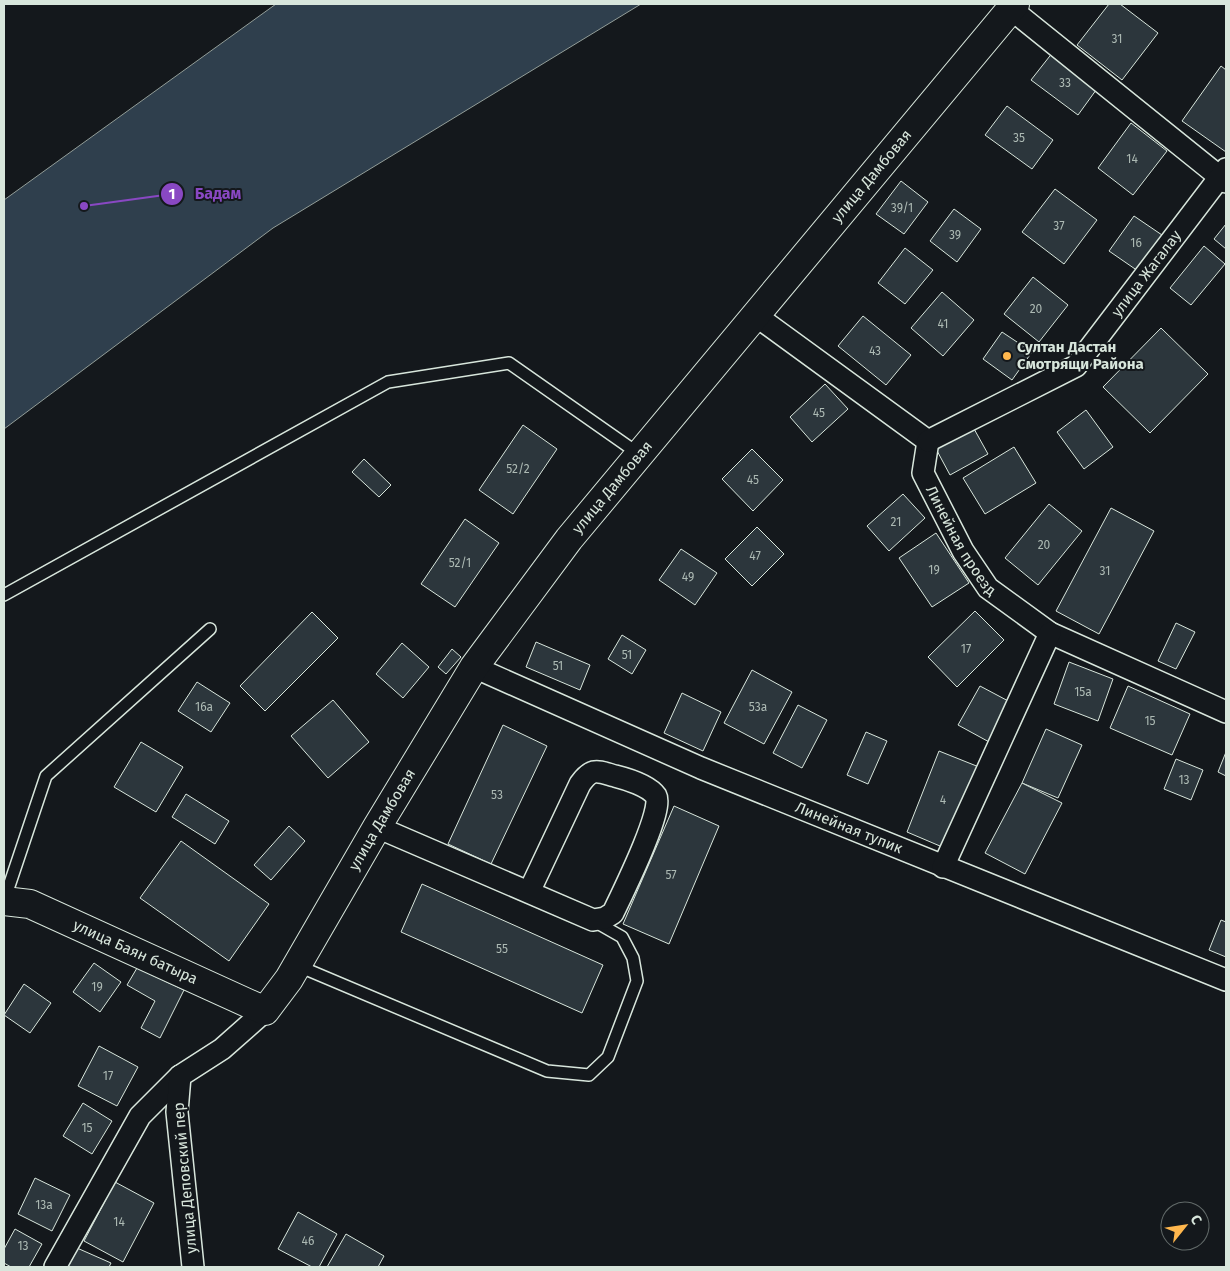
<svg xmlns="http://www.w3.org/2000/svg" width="1230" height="1271" font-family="'Fira Sans',sans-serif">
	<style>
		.water { fill: #2f3f4d; stroke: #939e99 }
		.building { fill: #2c363c; stroke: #d8e6dc }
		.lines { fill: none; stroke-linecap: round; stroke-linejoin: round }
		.lane-casing { stroke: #d8e6dc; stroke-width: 14 }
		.street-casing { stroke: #d8e6dc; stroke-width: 24 }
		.secondary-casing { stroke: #d8e6dc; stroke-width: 30 }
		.lane { stroke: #14181c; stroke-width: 11 }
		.street { stroke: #14181c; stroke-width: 21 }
		.secondary { stroke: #14181c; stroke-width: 28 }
		.poi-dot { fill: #ffb74d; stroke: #14181c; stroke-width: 2 }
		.labels { text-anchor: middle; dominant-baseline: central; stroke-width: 4; stroke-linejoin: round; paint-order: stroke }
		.number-label { font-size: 12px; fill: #adbab4 }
		.street-label { font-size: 15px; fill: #d8e6dc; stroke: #14181c }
		.poi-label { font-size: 15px; font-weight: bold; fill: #d8e6dc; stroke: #14181c; text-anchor: start }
		.leader { fill: none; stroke: #8948c3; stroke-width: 2 }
		.callout-dot { fill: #8948c3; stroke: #14181c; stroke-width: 2 }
		.mark-label { font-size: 15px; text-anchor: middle; font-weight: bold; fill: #fff }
		.callout-label { font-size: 16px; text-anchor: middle; font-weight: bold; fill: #8948c3; stroke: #14181c; stroke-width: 4; stroke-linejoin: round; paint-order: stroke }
	</style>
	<rect width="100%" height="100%" fill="#14181c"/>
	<polygon class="water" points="276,4 641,4 273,228 4,429 4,200"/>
	<g class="building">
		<polygon points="1109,4 1120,4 1158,33 1122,80 1077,45"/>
		<polygon points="1053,52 1099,86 1078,115 1031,80"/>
		<polygon points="1221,66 1226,70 1226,152 1182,121"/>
		<polygon points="1007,106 1053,140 1032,169 985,135"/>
		<polygon points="1131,123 1167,151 1133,195 1098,168"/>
		<polygon points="901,181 928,202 904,234 876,214"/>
		<polygon points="1055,189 1097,220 1064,264 1022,232"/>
		<polygon points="954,209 981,229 957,262 930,241"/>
		<polygon points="1134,216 1162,235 1138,271 1109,251"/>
		<polygon points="1226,224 1226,249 1214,239"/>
		<polygon points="1204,246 1225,264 1191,305 1170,288"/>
		<polygon points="905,248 933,270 905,304 878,283"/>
		<polygon points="1033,277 1068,305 1039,342 1004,314"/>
		<polygon points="942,292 974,320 943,356 911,328"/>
		<polygon points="863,316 911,355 886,385 838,346"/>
		<polygon points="1161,328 1208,374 1150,433 1103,387"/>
		<polygon points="1002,332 1032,352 1012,380 983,359"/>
		<polygon points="825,384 848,409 812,442 790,417"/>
		<polygon points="1086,410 1113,447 1084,469 1057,432"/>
		<polygon points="523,425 557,449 513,514 479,490"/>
		<polygon points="973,427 988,454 950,475 935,447"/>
		<polygon points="1014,447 1036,483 985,514 963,478"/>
		<polygon points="752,449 783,480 753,511 722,479"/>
		<polygon points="364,459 391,485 379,497 352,472"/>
		<polygon points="903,494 925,518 889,551 867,526"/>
		<polygon points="1049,504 1082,531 1038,585 1005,558"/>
		<polygon points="1111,508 1154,531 1099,634 1056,611"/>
		<polygon points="465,519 499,543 455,607 421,584"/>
		<polygon points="757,527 784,554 752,586 725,559"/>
		<polygon points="936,533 969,583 932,607 899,558"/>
		<polygon points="681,549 717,573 695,605 659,580"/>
		<polygon points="975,611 1004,640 957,687 928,657"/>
		<polygon points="312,612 338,638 265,711 240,686"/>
		<polygon points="1176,623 1195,632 1176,669 1158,661"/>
		<polygon points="622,635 646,650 632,674 608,659"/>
		<polygon points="536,642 590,665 580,690 526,667"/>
		<polygon points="402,643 429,667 403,698 376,674"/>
		<polygon points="452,649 461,657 446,674 438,667"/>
		<polygon points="1069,662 1113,679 1098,721 1054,704"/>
		<polygon points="752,670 792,692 764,744 724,723"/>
		<polygon points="197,682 230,703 211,732 178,711"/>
		<polygon points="980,686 1012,703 991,743 958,725"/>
		<polygon points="1128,686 1190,714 1172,755 1110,728"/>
		<polygon points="682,693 721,712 703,751 664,733"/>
		<polygon points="333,700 369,742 328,778 291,736"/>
		<polygon points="798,705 827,720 802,768 773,753"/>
		<polygon points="503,725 547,746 491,864 448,844"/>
		<polygon points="1046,729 1082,745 1058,798 1022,783"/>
		<polygon points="866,732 887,741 868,784 847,775"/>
		<polygon points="141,742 183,767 156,812 114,787"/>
		<polygon points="939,751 979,767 947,849 907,832"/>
		<polygon points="1226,752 1226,776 1218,772"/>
		<polygon points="1176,759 1203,770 1191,800 1164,789"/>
		<polygon points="1022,783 1062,803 1025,874 985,853"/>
		<polygon points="186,794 229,821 215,844 172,817"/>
		<polygon points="674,806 719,826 669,944 623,924"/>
		<polygon points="289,826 305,841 271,880 254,865"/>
		<polygon points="181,841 269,904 229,961 140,898"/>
		<polygon points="422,884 603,965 582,1013 401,932"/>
		<polygon points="1221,920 1226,922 1226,957 1209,950"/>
		<polygon points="94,963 121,982 100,1012 73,992"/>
		<polygon points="137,968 184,990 160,1038 141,1028 155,1001 127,985"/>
		<polygon points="24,984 51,1003 30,1033 4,1015"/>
		<polygon points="99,1046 138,1067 117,1106 78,1086"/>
		<polygon points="83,1103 112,1121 92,1154 63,1136"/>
		<polygon points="35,1178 70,1195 52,1231 18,1214"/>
		<polygon points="115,1182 154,1203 123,1262 84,1241"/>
		<polygon points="298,1212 337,1234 319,1267 312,1267 278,1249"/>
		<polygon points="15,1229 42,1244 29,1267 11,1267 4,1263 4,1249"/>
		<polygon points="346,1234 384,1256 378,1267 327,1267"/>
		<polygon points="77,1248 111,1263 109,1267 68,1267"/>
	</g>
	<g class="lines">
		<g class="lane-casing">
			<g id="lane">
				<polyline points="4,595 388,382 509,363 639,454"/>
				<polyline points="4,901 46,776 210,629"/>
				<polyline points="296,965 547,1071 589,1075 608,1057 637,981 633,958 622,937 594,921"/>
			</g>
		</g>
		<g class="street-casing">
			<g id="street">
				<polyline points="1011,9 1226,182"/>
				<path id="s1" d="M755,315L928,441L923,473L963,551L988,588L1050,633L1226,712"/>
				<path id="s2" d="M928,441L1076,366L1226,169"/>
				<path id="s3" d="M474,667L701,768L1226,980"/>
				<path d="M377,827L593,920L605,918L613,913C621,896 664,810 656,796C649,786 627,779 615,776C597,771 592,767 580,784L529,892"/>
				<polyline points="943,867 1050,633"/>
				<polyline points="55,1267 140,1116 180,1076"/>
				<polyline points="193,1267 177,1112 180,1076 222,1049 265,1011"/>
			</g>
		</g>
		<g class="secondary-casing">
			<g id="secondary">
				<path id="s4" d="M4,901L30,904L265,1011L289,979L377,827L474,667L569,539L1015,4"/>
			</g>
		</g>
		<use href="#lane" class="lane"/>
		<use href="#street" class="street"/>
		<use href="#secondary" class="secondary"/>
	</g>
	<circle class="poi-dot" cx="1007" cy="356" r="5"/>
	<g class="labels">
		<g class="number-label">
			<text x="1117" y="39">31</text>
			<text x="1065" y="83">33</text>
			<text x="1019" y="138">35</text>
			<text x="1132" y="159">14</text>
			<text x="902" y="208">39/1</text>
			<text x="1059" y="226">37</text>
			<text x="955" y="235">39</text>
			<text x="1136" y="243">16</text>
			<text x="1036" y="309">20</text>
			<text x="943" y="324">41</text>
			<text x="875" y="351">43</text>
			<text x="819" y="413">45</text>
			<text x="518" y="469">52/2</text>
			<text x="753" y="480">45</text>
			<text x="896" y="522">21</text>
			<text x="1044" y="545">20</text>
			<text x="755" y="556">47</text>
			<text x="460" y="563">52/1</text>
			<text x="934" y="570">19</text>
			<text x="1105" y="571">31</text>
			<text x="688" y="577">49</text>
			<text x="966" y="649">17</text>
			<text x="627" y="655">51</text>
			<text x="558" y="666">51</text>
			<text x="1083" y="692">15а</text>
			<text x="204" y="707">16а</text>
			<text x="758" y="707">53а</text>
			<text x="1150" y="721">15</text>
			<text x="1184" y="780">13</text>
			<text x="497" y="795">53</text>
			<text x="943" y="800">4</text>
			<text x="671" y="875">57</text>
			<text x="502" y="949">55</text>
			<text x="97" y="987">19</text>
			<text x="108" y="1076">17</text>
			<text x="87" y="1128">15</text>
			<text x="44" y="1205">13а</text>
			<text x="119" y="1222">14</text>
			<text x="308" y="1241">46</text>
			<text x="23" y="1246">13</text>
		</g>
		<g class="street-label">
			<text stroke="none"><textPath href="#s4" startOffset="1319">улица Дамбовая</textPath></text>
			<text stroke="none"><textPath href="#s2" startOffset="282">улица Жагалау</textPath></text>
			<text stroke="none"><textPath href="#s4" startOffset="914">улица Дамбовая</textPath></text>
			<text stroke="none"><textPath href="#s1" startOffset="324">Линейная проезд</textPath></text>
			<text stroke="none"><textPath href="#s4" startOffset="509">улица Дамбовая</textPath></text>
			<text stroke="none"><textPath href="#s3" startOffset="408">Линейная тупик</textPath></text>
			<text stroke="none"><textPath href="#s4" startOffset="142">улица Баян батыра</textPath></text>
			<text transform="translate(185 1178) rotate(-95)">улица Деповский пер</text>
		</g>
		<g class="poi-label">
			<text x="1017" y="347">Султан Дастан<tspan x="1017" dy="17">Смотрящи Района</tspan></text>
		</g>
	</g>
	<path class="leader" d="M84 206L172 194"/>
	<g class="callout-dot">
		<circle cx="84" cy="206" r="5"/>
		<circle cx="172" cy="194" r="12"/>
	</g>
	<g class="mark-label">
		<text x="172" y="199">1</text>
	</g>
	<g class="callout-label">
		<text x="218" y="199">Бадам</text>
	</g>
	<rect width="1230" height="1271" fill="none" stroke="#d8e6dc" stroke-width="10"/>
	<g transform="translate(1185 1226) rotate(60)"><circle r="24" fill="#14181c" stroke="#626a69"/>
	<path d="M0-4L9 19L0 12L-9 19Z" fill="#ffb74d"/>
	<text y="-8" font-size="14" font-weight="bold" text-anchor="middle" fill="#d8e6dc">С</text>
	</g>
</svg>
